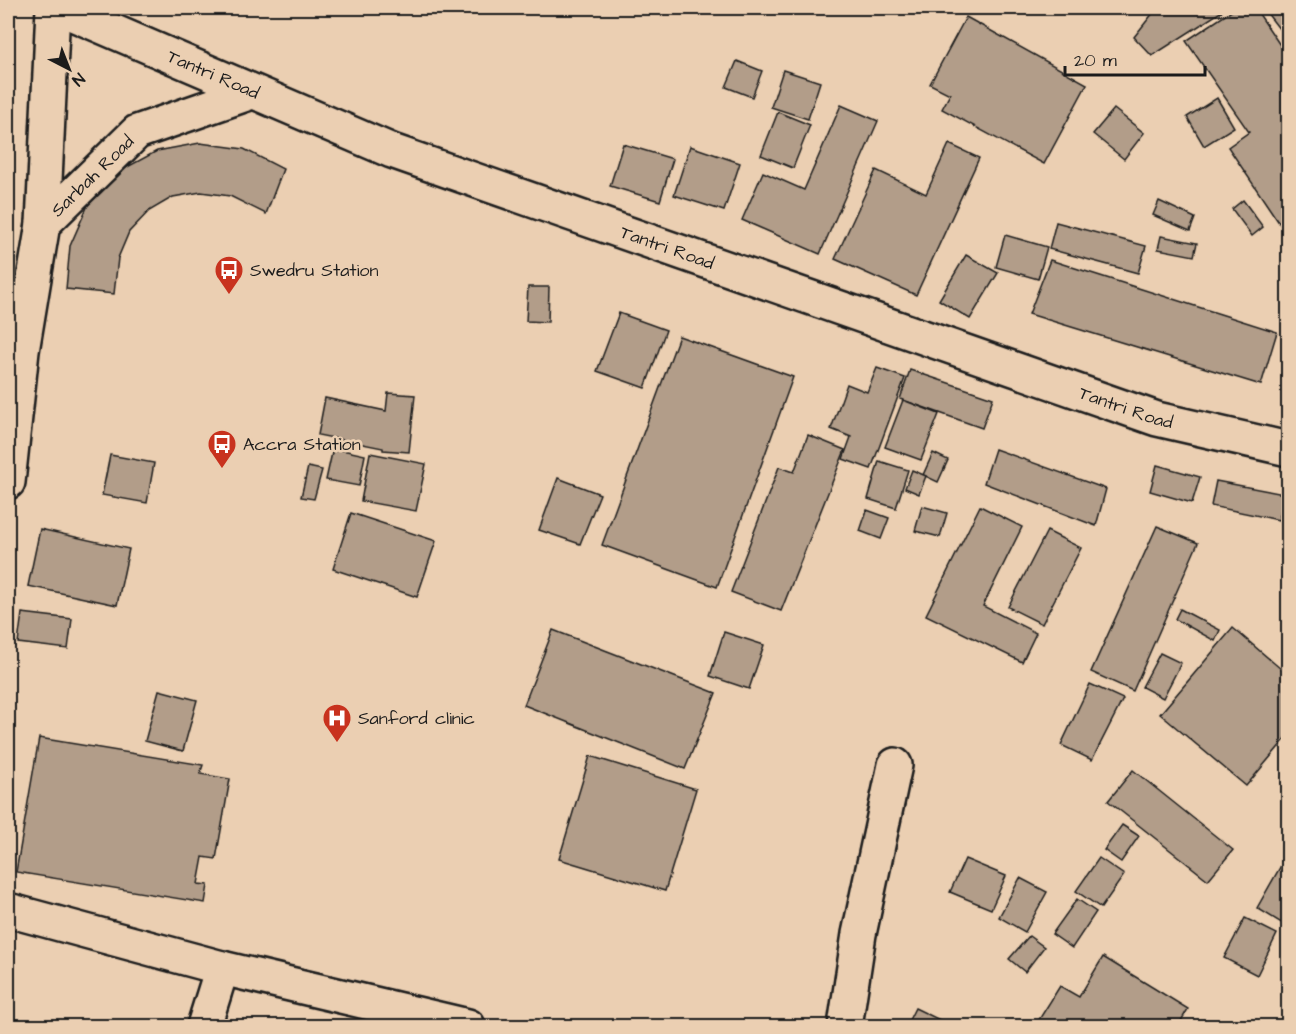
<svg xmlns="http://www.w3.org/2000/svg" width="1296" height="1034" font-family="'Architects Daughter',sans-serif">
	<style>
		.building { fill: #b29d89; stroke: #1c1c1c; stroke-width: 1.5 }
		.lines { fill: none; stroke-linecap: round; stroke-linejoin: round }
		.minor-casing { stroke: #1c1c1c; stroke-width: 38 }
		.tertiary-casing { stroke: #1c1c1c; stroke-width: 38 }
		.minor { stroke: #ebcfb2; stroke-width: 33 }
		.tertiary { stroke: #ebcfb2; stroke-width: 33 }
		.labels { text-anchor: middle; dominant-baseline: central; stroke-width: 5; stroke-linejoin: round; paint-order: stroke }
		.street-label { font-size: 18px; fill: #1c1c1c; stroke: #ebcfb2 }
		.poi-label { font-size: 18px; fill: #1c1c1c; stroke: #ebcfb2; text-anchor: start }
	</style>
	<rect width="100%" height="100%" fill="#ebcfb2"/>
	<filter id="ink" filterUnits="userSpaceOnUse"><feTurbulence type="fractalNoise" baseFrequency=".0167" numOctaves="2"/><feDisplacementMap in="SourceGraphic" scale="12" xChannelSelector="R" yChannelSelector="G"/><feConvolveMatrix kernelMatrix="1 2 1 2 8 2 1 2 1" color-interpolation-filters="sRGB"/></filter>
	<g filter="url(#ink)">
		<g class="building">
			<polygon points="1157,8 1227,8 1152,56 1134,37"/>
			<polygon points="1236,8 1255,8 1288,57 1288,236 1228,147 1249,132 1186,41"/>
			<polygon points="1263,8 1288,8 1288,24 1280,30"/>
			<polygon points="966,17 1087,84 1044,164 942,109 950,94 930,84"/>
			<polygon points="737,61 762,71 752,97 726,87"/>
			<polygon points="783,70 820,82 808,119 771,107"/>
			<polygon points="1217,98 1234,127 1204,146 1187,117"/>
			<polygon points="841,105 878,121 820,254 742,220 763,172 804,190"/>
			<polygon points="1114,109 1144,133 1124,159 1093,134"/>
			<polygon points="778,112 810,125 793,168 761,155"/>
			<polygon points="200,143 244,149 283,169 266,214 230,196 201,192 173,197 149,211 129,232 118,258 114,294 66,289 70,246 88,205 118,172 157,151"/>
			<polygon points="623,144 673,159 660,201 610,186"/>
			<polygon points="949,144 979,158 916,295 835,259 876,170 926,194"/>
			<polygon points="690,146 740,163 724,211 674,195"/>
			<polygon points="1243,200 1263,227 1252,236 1232,209"/>
			<polygon points="1159,201 1195,218 1190,231 1153,215"/>
			<polygon points="1056,222 1146,246 1138,273 1049,249"/>
			<polygon points="1005,235 1047,247 1038,279 996,267"/>
			<polygon points="1161,236 1197,243 1194,256 1158,249"/>
			<polygon points="966,255 998,273 970,319 939,300"/>
			<polygon points="1050,260 1277,332 1261,385 1029,314"/>
			<polygon points="528,287 549,287 548,322 526,321"/>
			<polygon points="619,313 666,330 645,388 597,371"/>
			<polygon points="679,336 793,377 717,587 602,545"/>
			<polygon points="877,368 905,378 871,469 843,459 851,437 831,429 847,384 867,392"/>
			<polygon points="910,370 993,398 982,428 900,399"/>
			<polygon points="388,393 415,395 409,452 383,450 383,448 318,435 325,398 386,411"/>
			<polygon points="903,400 939,414 921,460 885,447"/>
			<polygon points="808,435 845,450 781,611 731,592 779,467 794,472"/>
			<polygon points="333,448 365,455 359,486 326,480"/>
			<polygon points="995,449 1106,489 1096,526 984,483"/>
			<polygon points="370,453 426,464 416,511 361,501"/>
			<polygon points="933,453 948,460 938,482 923,475"/>
			<polygon points="110,455 154,463 147,503 102,495"/>
			<polygon points="879,461 908,470 896,508 868,499"/>
			<polygon points="1157,465 1200,477 1192,503 1150,491"/>
			<polygon points="308,467 322,470 314,499 301,497"/>
			<polygon points="912,470 926,476 919,494 905,488"/>
			<polygon points="558,478 600,494 580,544 539,530"/>
			<polygon points="1216,481 1284,494 1279,520 1211,506"/>
			<polygon points="922,506 947,513 940,537 915,531"/>
			<polygon points="980,506 1022,527 983,606 1036,633 1022,662 926,615"/>
			<polygon points="867,510 889,518 881,539 860,531"/>
			<polygon points="351,513 436,541 417,597 333,569"/>
			<polygon points="1157,526 1198,543 1133,691 1091,672"/>
			<polygon points="40,529 129,549 117,605 28,586"/>
			<polygon points="1047,531 1081,548 1042,624 1008,607"/>
			<polygon points="1180,609 1220,630 1215,641 1175,619"/>
			<polygon points="22,613 72,619 68,649 18,643"/>
			<polygon points="1233,628 1288,675 1288,736 1246,786 1160,714"/>
			<polygon points="553,630 716,693 685,769 524,705"/>
			<polygon points="724,632 764,645 749,689 710,676"/>
			<polygon points="1160,653 1181,663 1163,698 1142,687"/>
			<polygon points="1090,684 1123,699 1092,760 1061,745"/>
			<polygon points="159,690 197,700 183,751 145,741"/>
			<polygon points="39,738 203,765 200,774 230,779 216,859 203,857 198,884 208,885 205,903 16,872"/>
			<polygon points="590,756 696,789 665,891 559,859"/>
			<polygon points="1133,770 1233,850 1208,880 1108,801"/>
			<polygon points="1122,825 1139,836 1121,862 1104,850"/>
			<polygon points="1099,858 1124,875 1101,908 1076,891"/>
			<polygon points="965,859 1006,876 991,909 950,892"/>
			<polygon points="1283,862 1288,865 1288,927 1257,908"/>
			<polygon points="1020,878 1047,892 1025,932 999,917"/>
			<polygon points="1077,899 1096,912 1072,948 1052,934"/>
			<polygon points="1245,918 1277,934 1257,975 1224,958"/>
			<polygon points="1029,936 1044,947 1025,972 1009,959"/>
			<polygon points="1103,957 1188,1009 1178,1026 1035,1026 1060,986 1079,997"/>
			<polygon points="915,1008 952,1026 906,1026"/>
		</g>
		<g class="lines">
			<g class="minor-casing">
				<g id="minor">
					<path id="s1" d="M43,224L137,132L252,92"/>
					<polyline points="8,482 22,351 43,224 53,8"/>
					<polyline points="8,910 222,968 468,1026"/>
					<polyline points="204,1026 222,968"/>
					<polyline points="845,1026 859,934 895,765"/>
				</g>
			</g>
			<g class="tertiary-casing">
				<g id="tertiary">
					<path id="s2" d="M59,8L392,151L1157,419L1288,449"/>
				</g>
			</g>
			<use href="#minor" class="minor"/>
			<use href="#tertiary" class="tertiary"/>
		</g>
	</g>
	<defs>
		<g id="bus-pin" transform="scale(1.5)"><path d="M0 17L-7.5 6A9.5 9.5 0 1 1 7.5 6Z" fill="#c8321e" stroke="#ebcfb2"/><path d="M-5-6H5V4H4V6H2V4H-2V6H-4V4H-5ZM-3.5-4V0h7V-4ZM-3.5 1.2v1.5H-2V1.2ZM2 1.2v1.5H3.5V1.2Z" fill="#fff"/></g>
		<g id="hospital-pin" transform="scale(1.5)"><path d="M0 17L-7.5 6A9.5 9.5 0 1 1 7.5 6Z" fill="#c8321e" stroke="#ebcfb2"/><path d="M-5-5h3v3.5h4V-5h3V5h-3V1.5h-4V5h-3Z" fill="#fff"/></g>
	</defs>
	<g fill-rule="evenodd">
		<use href="#bus-pin" x="229" y="270"/>
		<use href="#bus-pin" x="222" y="444"/>
		<use href="#hospital-pin" x="337" y="718"/>
	</g>
	<g class="labels">
		<g class="street-label">
			<text stroke="none"><textPath href="#s2" startOffset="168">Tantri Road</textPath></text>
			<text stroke="none"><textPath href="#s1" startOffset="69">Sarbah Road</textPath></text>
			<text stroke="none"><textPath href="#s2" startOffset="654">Tantri Road</textPath></text>
			<text stroke="none"><textPath href="#s2" startOffset="1140">Tantri Road</textPath></text>
		</g>
		<g class="poi-label">
			<text x="250" y="270">Swedru Station</text>
			<text x="243" y="444">Accra Station</text>
			<text x="358" y="718">Sanford clinic</text>
		</g>
	</g>
	<rect width="1296" height="1034" fill="none" stroke="#ebcfb2" stroke-width="30"/>
	<rect x="15" y="15" width="1266" height="1004" fill="none" stroke="#1c1c1c" stroke-width="2" filter="url(#ink)"/>
	<g transform="translate(69 69) rotate(138)" stroke="#ebcfb2" stroke-width="4.5" paint-order="stroke">
	<path d="M0-4.5L10 22L0 15L-10 22Z" fill="#1c1c1c"/>
	<text y="-9" font-size="16" font-weight="bold" text-anchor="middle" fill="#1c1c1c">N</text>
	</g>
	<path d="M1065 66v9h140v-9" fill="none" stroke="#1c1c1c" stroke-width="3"/>
	<text x="1074" y="66" font-size="18" fill="#1c1c1c" stroke="#ebcfb2" stroke-width="4.5" paint-order="stroke">20 m</text>
</svg>
